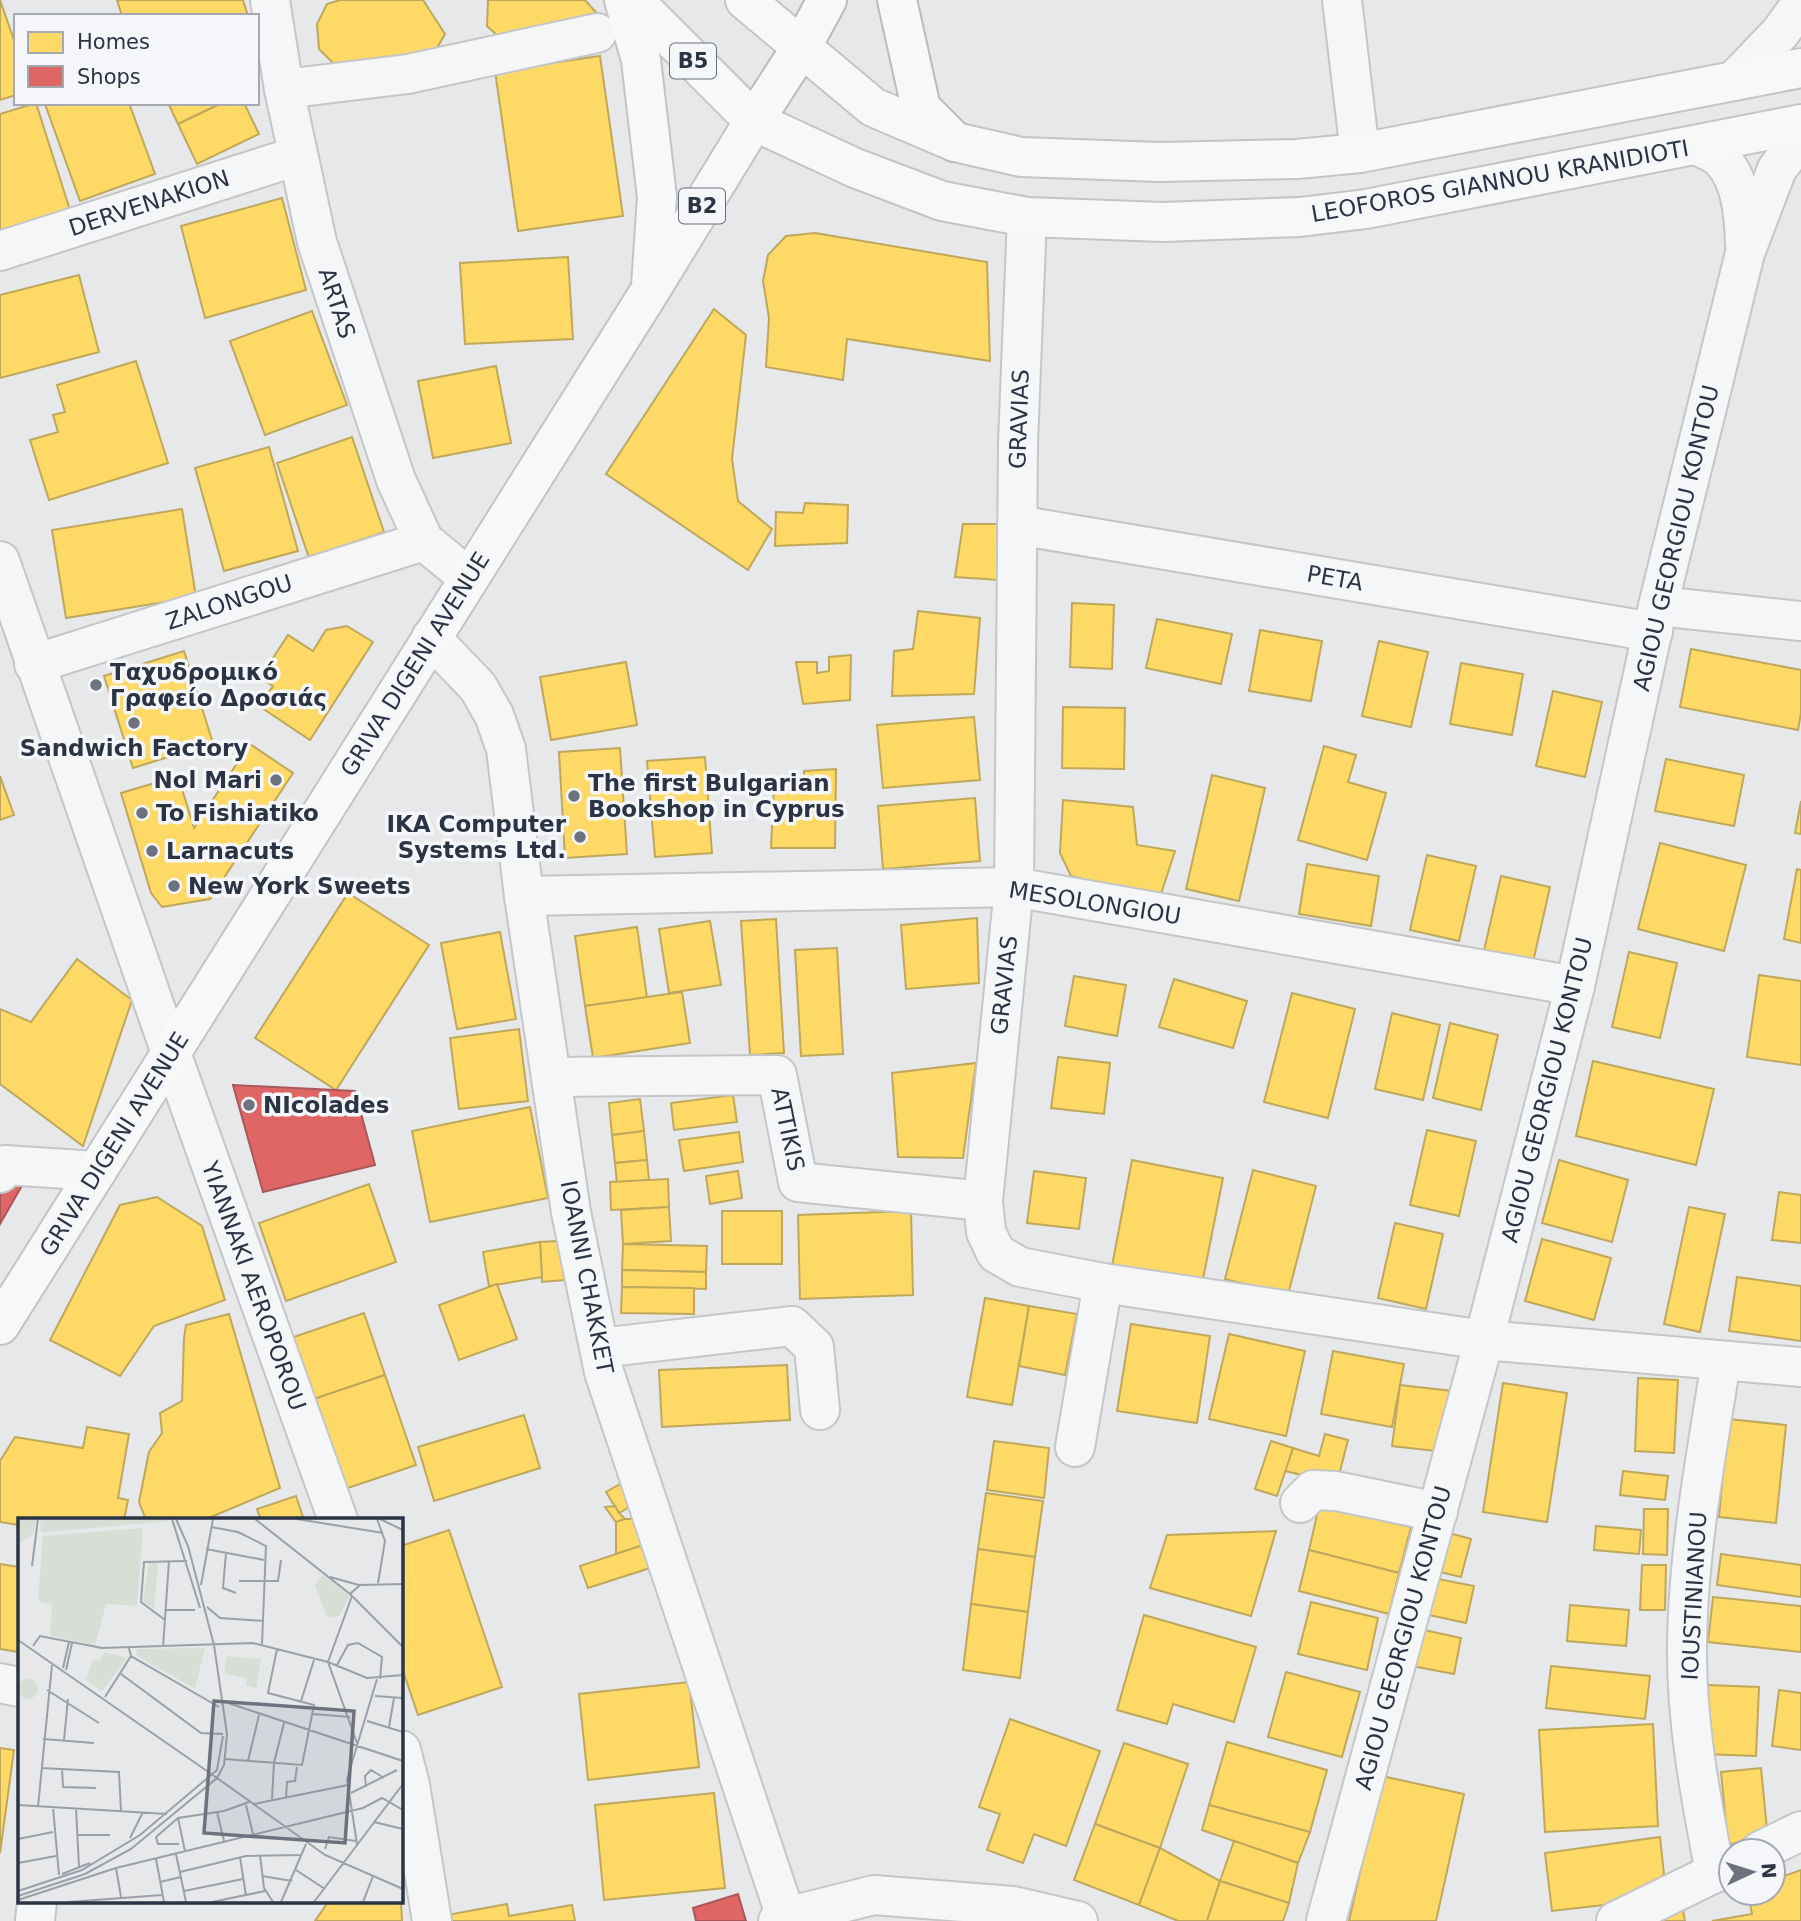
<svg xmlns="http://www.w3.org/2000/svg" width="1801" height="1921" font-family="'DejaVu Sans',sans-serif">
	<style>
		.homes { fill: #ffd966; stroke: #bfa85c; stroke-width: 2 }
		.shops { fill: #e06666; stroke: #aa575c; stroke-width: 2 }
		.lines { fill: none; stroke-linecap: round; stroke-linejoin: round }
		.minor-casing { stroke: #c4c6c8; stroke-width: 42 }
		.major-casing { stroke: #c2c5c8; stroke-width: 42 }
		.highway-casing { stroke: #b8bbbf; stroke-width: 42 }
		.minor { stroke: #f5f6f7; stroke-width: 38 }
		.major { stroke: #f8f8f8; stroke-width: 38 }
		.highway { stroke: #f8f8f8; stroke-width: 38 }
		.poi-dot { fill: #6c737f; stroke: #f4f6f9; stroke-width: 2.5 }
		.labels { text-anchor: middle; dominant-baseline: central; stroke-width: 7; stroke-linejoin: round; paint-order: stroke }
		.shield { fill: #f4f6f9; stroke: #676e7b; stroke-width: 2 }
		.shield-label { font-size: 21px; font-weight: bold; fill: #2b3445 }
		.street-label { font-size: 23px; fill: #2b3445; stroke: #f4f6f9 }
		.poi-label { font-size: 23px; font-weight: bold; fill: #2b3445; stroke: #f4f6f9; text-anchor: start }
		.inset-road { fill: none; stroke: #9ba0a8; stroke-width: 2 }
		.view { fill: #6c737f; fill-opacity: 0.15; stroke: #6c737f; stroke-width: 3.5 }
		.inset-edge { fill: none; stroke: #2b3445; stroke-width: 3.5 }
	</style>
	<rect width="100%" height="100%" fill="#e6e8ea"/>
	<g class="homes">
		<polygon points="0,0 16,46 16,95 0,100"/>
		<polygon points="117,0 243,0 248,16 122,16"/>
		<polygon points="340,0 423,0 445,34 437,48 416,59 333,63 319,49 317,24 327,4"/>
		<polygon points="488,0 585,0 602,19 502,40 487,26"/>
		<polygon points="600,56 623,216 518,231 495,71"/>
		<polygon points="36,103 70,210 0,232 0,114"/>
		<polygon points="48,103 129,103 155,174 80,201 45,104"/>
		<polygon points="168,103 222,103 178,124"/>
		<polygon points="222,103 244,103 259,134 197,164 178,124"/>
		<polygon points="282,198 306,290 205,318 181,226"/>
		<polygon points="815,233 987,262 990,361 847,339 843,380 766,367 769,318 763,281 768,255 786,236"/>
		<polygon points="568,257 573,339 465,344 460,263"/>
		<polygon points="79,275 99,352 0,378 0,295"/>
		<polygon points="714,309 746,335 732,459 738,501 772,529 748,570 606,474"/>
		<polygon points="312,311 347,405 265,435 230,341"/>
		<polygon points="136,361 168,463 49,500 30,440 58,432 53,415 65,412 57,385"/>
		<polygon points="496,366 511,443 433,458 418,381"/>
		<polygon points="352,437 384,532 309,558 277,463"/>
		<polygon points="269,447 298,551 224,571 195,468"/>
		<polygon points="805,503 848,505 847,543 775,546 776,512 803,513"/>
		<polygon points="182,509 196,597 66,618 52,530"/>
		<polygon points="963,524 1006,524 999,580 955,577"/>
		<polygon points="1072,603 1114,605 1112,669 1070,667"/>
		<polygon points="918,611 980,618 974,694 892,696 894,651 913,649"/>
		<polygon points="1157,619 1232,634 1221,684 1146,668"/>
		<polygon points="347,626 373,642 310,740 259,706 273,686 260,678 288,635 313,651 326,630"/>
		<polygon points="1260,630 1322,641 1311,701 1249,691"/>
		<polygon points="1379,641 1428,652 1411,727 1362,716"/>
		<polygon points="1691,649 1801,670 1801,713 1798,730 1680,707"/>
		<polygon points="184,651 213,743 133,768 104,676"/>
		<polygon points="851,655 850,700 803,704 796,662 817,662 817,673 829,671 829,657"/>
		<polygon points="626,662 637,725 551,740 540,677"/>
		<polygon points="1461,663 1523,674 1512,735 1450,724"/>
		<polygon points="1553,691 1602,702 1585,777 1536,766"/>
		<polygon points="1063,707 1125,708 1124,769 1062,768"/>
		<polygon points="974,717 980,780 883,788 877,725"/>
		<polygon points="250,744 293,773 210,899 162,907 151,893 121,793 178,776 194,828"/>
		<polygon points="1324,746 1356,755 1348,782 1386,793 1367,860 1298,840"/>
		<polygon points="620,748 627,854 565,858 559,752"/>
		<polygon points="705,757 712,853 655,857 647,761"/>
		<polygon points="1666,759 1744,775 1734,826 1655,811"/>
		<polygon points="836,769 835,848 771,848 774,787 804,786 804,771"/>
		<polygon points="1212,775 1265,788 1239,901 1186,889"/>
		<polygon points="0,776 14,815 0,820"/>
		<polygon points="975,798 980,861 883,869 878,806"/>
		<polygon points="1063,800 1133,807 1137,845 1175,851 1159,900 1071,876 1060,853"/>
		<polygon points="1801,801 1801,834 1795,833"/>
		<polygon points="1660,843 1746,865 1724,951 1638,929"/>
		<polygon points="1427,855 1476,866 1459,941 1410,930"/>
		<polygon points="1307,864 1379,876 1371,926 1299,914"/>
		<polygon points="1797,869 1801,870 1801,943 1784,939"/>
		<polygon points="1501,876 1550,887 1533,962 1484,951"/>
		<polygon points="348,893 429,945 336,1090 255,1038"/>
		<polygon points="977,918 979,983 906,989 901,925"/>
		<polygon points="776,919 784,1053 750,1055 741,921"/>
		<polygon points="710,921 721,985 669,993 659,929"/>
		<polygon points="637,927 647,998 585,1006 575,936"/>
		<polygon points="500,932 516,1019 457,1029 441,943"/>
		<polygon points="837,948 843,1054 801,1056 795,950"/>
		<polygon points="1629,952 1677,963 1660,1038 1612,1027"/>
		<polygon points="77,959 132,1000 83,1146 0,1084 0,1009 31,1022"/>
		<polygon points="1759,975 1801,981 1801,1065 1747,1057"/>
		<polygon points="1074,976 1126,985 1117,1036 1065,1026"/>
		<polygon points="1174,979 1247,1001 1233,1048 1159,1027"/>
		<polygon points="682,992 690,1043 593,1058 585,1006"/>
		<polygon points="1292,993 1355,1009 1328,1118 1264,1102"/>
		<polygon points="1392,1013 1440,1025 1423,1100 1375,1089"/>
		<polygon points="1450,1023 1498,1035 1481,1110 1433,1098"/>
		<polygon points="519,1029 528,1101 459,1109 450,1038"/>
		<polygon points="1058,1057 1110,1063 1104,1114 1051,1108"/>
		<polygon points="1593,1061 1714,1089 1696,1165 1576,1136"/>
		<polygon points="976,1063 963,1158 898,1157 892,1073"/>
		<polygon points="733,1095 737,1122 674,1130 671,1103"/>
		<polygon points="640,1099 644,1131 612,1135 609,1103"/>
		<polygon points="530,1107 548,1198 430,1222 412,1131"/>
		<polygon points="1427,1130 1476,1141 1459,1216 1410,1205"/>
		<polygon points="644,1131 647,1160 615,1163 612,1135"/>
		<polygon points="739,1132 743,1162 684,1171 679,1140"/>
		<polygon points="647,1160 649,1180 617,1184 615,1163"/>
		<polygon points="1132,1160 1223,1178 1202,1284 1112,1266"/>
		<polygon points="1559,1160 1628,1180 1612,1242 1542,1223"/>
		<polygon points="1253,1170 1316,1186 1288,1295 1225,1279"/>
		<polygon points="738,1171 742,1198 710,1204 706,1176"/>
		<polygon points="1034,1171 1086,1178 1079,1229 1027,1223"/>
		<polygon points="668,1179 669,1207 611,1210 610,1182"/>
		<polygon points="369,1184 396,1262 286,1301 259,1223"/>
		<polygon points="1779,1192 1801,1195 1801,1243 1772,1240"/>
		<polygon points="157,1197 202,1226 225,1300 154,1326 120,1376 50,1340 120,1205"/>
		<polygon points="669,1207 671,1241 623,1244 621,1210"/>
		<polygon points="1689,1207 1725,1214 1700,1332 1664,1324"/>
		<rect x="722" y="1211" width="60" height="53"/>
		<polygon points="911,1211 913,1295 800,1299 798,1215"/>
		<polygon points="1395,1223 1443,1234 1426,1309 1378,1298"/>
		<polygon points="1542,1239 1611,1258 1594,1320 1525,1301"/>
		<polygon points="574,1240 577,1279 542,1282 540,1242"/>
		<polygon points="540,1242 542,1277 489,1286 483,1252"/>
		<polygon points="623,1244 707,1246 706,1272 622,1270"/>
		<polygon points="622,1270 706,1272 706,1289 622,1287"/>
		<polygon points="1737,1277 1801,1286 1801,1341 1729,1331"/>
		<polygon points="497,1284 517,1339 459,1360 439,1305"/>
		<polygon points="622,1287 694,1288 694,1314 621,1313"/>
		<polygon points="985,1298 1029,1306 1012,1405 967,1397"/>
		<polygon points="1029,1306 1077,1314 1065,1375 1019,1366"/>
		<polygon points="364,1313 385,1375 311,1400 291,1338"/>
		<polygon points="229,1314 280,1488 204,1520 146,1520 139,1502 149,1452 162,1433 160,1413 182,1401 184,1338 186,1325"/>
		<polygon points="1131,1324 1210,1336 1197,1423 1117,1411"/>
		<polygon points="1229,1334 1305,1351 1286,1436 1209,1419"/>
		<polygon points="1333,1351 1404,1364 1392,1427 1321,1414"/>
		<polygon points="787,1365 790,1420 662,1427 659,1370"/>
		<polygon points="385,1375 416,1465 342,1490 311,1400"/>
		<polygon points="1638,1378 1678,1380 1674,1453 1635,1451"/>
		<polygon points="1503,1383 1567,1393 1547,1522 1483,1512"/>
		<polygon points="1400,1385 1452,1391 1444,1452 1392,1446"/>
		<polygon points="524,1415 540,1468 434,1501 418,1447"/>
		<polygon points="1728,1419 1786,1425 1776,1523 1719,1517"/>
		<polygon points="87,1427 129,1434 118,1498 128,1500 124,1520 19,1520 19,1525 0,1522 0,1461 15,1437 83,1448"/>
		<polygon points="1325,1434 1348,1440 1337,1483 1285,1471 1293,1448 1319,1456"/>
		<polygon points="994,1441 1049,1448 1044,1498 987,1490"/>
		<polygon points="1271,1441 1293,1448 1277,1496 1255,1489"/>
		<polygon points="1623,1471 1668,1476 1665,1500 1620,1495"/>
		<polygon points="627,1480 640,1501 619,1513 606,1492"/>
		<polygon points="986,1493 1043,1501 1035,1557 978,1549"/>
		<polygon points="296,1496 304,1520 261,1520 257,1509"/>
		<polygon points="615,1506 619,1513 625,1519 616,1522 605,1507"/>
		<polygon points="1319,1506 1411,1527 1399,1573 1309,1550"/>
		<polygon points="1644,1509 1668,1509 1667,1555 1643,1554"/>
		<polygon points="625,1519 634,1519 643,1545 616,1554 616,1522"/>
		<polygon points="1596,1526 1641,1530 1639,1554 1594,1550"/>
		<polygon points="449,1530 502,1687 418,1715 401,1665 401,1546"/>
		<polygon points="1276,1531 1251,1616 1150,1588 1167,1535"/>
		<polygon points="1442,1531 1471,1539 1461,1577 1432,1570"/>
		<polygon points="643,1545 650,1568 588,1588 580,1566"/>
		<polygon points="978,1549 1035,1557 1028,1612 971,1604"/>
		<polygon points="1309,1550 1399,1573 1389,1614 1299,1591"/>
		<polygon points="1721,1554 1801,1565 1801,1597 1717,1585"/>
		<polygon points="0,1564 19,1567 19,1652 0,1649"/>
		<polygon points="1642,1565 1666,1565 1665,1610 1640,1610"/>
		<polygon points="1428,1577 1474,1586 1466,1623 1420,1613"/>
		<polygon points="1713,1597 1801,1606 1801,1652 1708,1642"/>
		<polygon points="1311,1602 1378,1618 1367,1670 1298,1654"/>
		<polygon points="971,1604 1028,1612 1020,1678 963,1670"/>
		<polygon points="1570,1605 1629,1610 1626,1646 1567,1641"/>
		<polygon points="1144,1615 1256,1647 1234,1722 1173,1704 1167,1724 1117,1710"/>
		<polygon points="1415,1628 1461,1638 1454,1674 1407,1665"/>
		<polygon points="1551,1666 1650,1676 1645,1719 1546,1708"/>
		<polygon points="1286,1672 1360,1692 1342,1757 1268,1737"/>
		<polygon points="689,1682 699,1767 588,1780 579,1694"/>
		<polygon points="1708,1685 1759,1687 1756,1756 1704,1754"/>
		<polygon points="1779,1690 1801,1693 1801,1750 1772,1746"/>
		<polygon points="1010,1719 1100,1751 1066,1846 1034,1834 1023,1863 987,1850 1000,1814 979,1807"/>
		<polygon points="1653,1724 1658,1826 1545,1832 1539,1730"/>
		<polygon points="1227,1742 1327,1770 1310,1832 1209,1805"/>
		<polygon points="1124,1743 1188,1764 1160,1848 1095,1824"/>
		<polygon points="0,1748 14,1750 0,1853"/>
		<polygon points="1761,1768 1768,1840 1728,1844 1721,1772"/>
		<polygon points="1382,1776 1464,1794 1436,1921 1349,1921"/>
		<polygon points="714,1793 725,1888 604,1900 595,1805"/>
		<polygon points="1209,1805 1310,1832 1298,1863 1202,1830"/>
		<polygon points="1095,1824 1160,1848 1139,1905 1074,1880"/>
		<polygon points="1660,1837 1664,1874 1653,1886 1621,1903 1552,1911 1545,1853"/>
		<polygon points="1234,1841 1298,1863 1289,1903 1220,1881"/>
		<polygon points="1160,1848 1220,1881 1207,1921 1178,1921 1139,1905"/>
		<polygon points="1801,1870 1801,1921 1712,1921 1752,1914 1748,1893 1773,1893 1773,1880"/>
		<polygon points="1220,1881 1289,1903 1283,1921 1207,1921"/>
		<polygon points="328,1902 401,1902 402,1921 315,1921"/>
		<polygon points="507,1904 509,1916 572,1905 575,1921 443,1921 442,1916"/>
		<polygon points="1683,1910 1685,1921 1658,1921"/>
	</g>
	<g class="shops">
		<polygon points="233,1085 355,1091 375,1165 263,1192"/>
		<polygon points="0,1162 27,1177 0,1224"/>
		<polygon points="738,1894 746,1921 696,1921 693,1908"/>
	</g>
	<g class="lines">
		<g class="minor-casing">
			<g id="minor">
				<polyline points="270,0 284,89 317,242 396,480 424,541 469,578"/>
				<polyline points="1342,0 1360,153"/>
				<polyline points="1734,81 1780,33 1801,4"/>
				<polyline points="284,89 408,74 597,33"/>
				<path d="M1696,145C1704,149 1715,153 1721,159C1742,180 1744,217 1745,244"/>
				<polyline points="1027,217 1018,443 1014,887 983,1201 986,1232 996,1253 1020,1267 1103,1283 1484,1340 1801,1367"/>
				<polyline points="0,251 297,156"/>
				<polyline points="1017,525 1653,632"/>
				<polyline points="0,561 171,1053 338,1520"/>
				<polyline points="1658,606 1801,621"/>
				<polyline points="431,638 478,687 494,715 506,749 524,896 571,1212 604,1372 786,1917"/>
				<polyline points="34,664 424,541"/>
				<polyline points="524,896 1014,887 1575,986"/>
				<polyline points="551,1077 777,1075 798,1182 983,1201"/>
				<polyline points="0,1173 5,1165 97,1171"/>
				<polyline points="600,1348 792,1326 814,1347 820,1410"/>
				<polyline points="1075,1447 1103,1283"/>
				<polyline points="1300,1503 1313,1490 1336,1491 1438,1512"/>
				<polyline points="0,1683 19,1687"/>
				<polyline points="401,1750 410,1785 432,1921"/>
				<polyline points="1760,1851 1801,1831"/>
				<path d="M1715,1873C1701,1798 1686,1723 1687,1646C1688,1551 1706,1456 1721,1362"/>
				<polyline points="35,1921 37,1902"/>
				<polyline points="778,1921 786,1917 874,1895 1013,1906 1078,1921"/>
				<polyline points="1326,1921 1484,1340 1575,986 1658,606 1745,253 1777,169 1801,138"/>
				<polyline points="1616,1921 1731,1865"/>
			</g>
		</g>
		<g class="major-casing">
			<g id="major">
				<polyline points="624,0 641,60 657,197 651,286"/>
				<polyline points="633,0 754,121 855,168 942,201 1027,217 1163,222 1300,217 1366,209 1801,124"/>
				<polyline points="745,0 873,107 955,142 1021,157 1160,162 1297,159 1360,153 1801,68"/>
				<polyline points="0,1325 650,291 754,121"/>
			</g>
		</g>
		<g class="highway-casing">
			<g id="highway">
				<polyline points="897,0 921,108 955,142"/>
				<polyline points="754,121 801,48 827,0"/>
			</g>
		</g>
		<use href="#minor" class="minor"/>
		<use href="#major" class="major"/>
		<use href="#highway" class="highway"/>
	</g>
	<g class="poi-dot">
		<circle cx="96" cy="685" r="7"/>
		<circle cx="134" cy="723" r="7"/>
		<circle cx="276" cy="780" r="7"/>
		<circle cx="574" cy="796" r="7"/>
		<circle cx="142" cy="813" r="7"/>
		<circle cx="580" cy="837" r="7"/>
		<circle cx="152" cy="851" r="7"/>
		<circle cx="174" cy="886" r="7"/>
		<circle cx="249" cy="1105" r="7"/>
	</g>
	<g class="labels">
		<g class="shield">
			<rect x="670" y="43.5" width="46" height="35" rx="5"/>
			<rect x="679" y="188.5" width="46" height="35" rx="5"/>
		</g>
		<g class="shield-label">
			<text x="693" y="61">B5</text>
			<text x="702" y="206">B2</text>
		</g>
		<g class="street-label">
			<text transform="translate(1500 181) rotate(-10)">LEOFOROS GIANNOU KRANIDIOTI</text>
			<text transform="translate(149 203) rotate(-18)">DERVENAKION</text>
			<text transform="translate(337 303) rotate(72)">ARTAS</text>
			<text transform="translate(1019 419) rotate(-88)">GRAVIAS</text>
			<text transform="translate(1676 538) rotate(-77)">AGIOU GEORGIOU KONTOU</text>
			<text transform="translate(1335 578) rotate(10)">PETA</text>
			<text transform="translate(229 602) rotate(-18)">ZALONGOU</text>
			<text transform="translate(415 664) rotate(-58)">GRIVA DIGENI AVENUE</text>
			<text transform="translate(1095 903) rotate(9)">MESOLONGIOU</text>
			<text transform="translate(1004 985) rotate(-84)">GRAVIAS</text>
			<text transform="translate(1547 1090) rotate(-76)">AGIOU GEORGIOU KONTOU</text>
			<text transform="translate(788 1129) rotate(78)">ATTIKIS</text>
			<text transform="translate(114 1144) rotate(-58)">GRIVA DIGENI AVENUE</text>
			<text transform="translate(587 1277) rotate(79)">IOANNI CHAKKET</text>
			<text transform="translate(254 1286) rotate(70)">YIANNAKI AEROPOROU</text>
			<text transform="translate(1694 1596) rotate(-87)">IOUSTINIANOU</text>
			<text transform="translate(1403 1638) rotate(-75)">AGIOU GEORGIOU KONTOU</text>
		</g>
		<g class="poi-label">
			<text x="110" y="672">Ταχυδρομικό<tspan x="110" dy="26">Γραφείο Δροσιάς</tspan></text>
			<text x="134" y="748" text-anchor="middle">Sandwich Factory</text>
			<text x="262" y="780" text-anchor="end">Nol Mari</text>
			<text x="588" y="783">The first Bulgarian<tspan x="588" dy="26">Bookshop in Cyprus</tspan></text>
			<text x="156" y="813">To Fishiatiko</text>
			<text x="566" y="824" text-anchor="end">IKA Computer<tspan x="566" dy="26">Systems Ltd.</tspan></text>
			<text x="166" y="851">Larnacuts</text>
			<text x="188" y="886">New York Sweets</text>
			<text x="263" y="1105">NIcolades</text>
		</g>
	</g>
	<g transform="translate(18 1518)">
		<rect width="385" height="385" fill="#e6e8ea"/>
		<path d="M0,1H19L15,16L0,26ZM22,1H149L150,3L23,15ZM125,10L119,88L88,86L77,128L32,117L34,87L20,83L25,18ZM131,45H140L136,91L125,83ZM305,57L332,78L321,98L309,99L297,67ZM187,130L177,171L118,137L119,131ZM87,134L109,140L84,173L68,162L75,142H82ZM209,138L243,141L238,170L228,167L229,161L206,155ZM0 171a10 10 0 1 1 20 0a10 10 0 1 1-20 0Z" fill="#d6ded6"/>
		<path class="inset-road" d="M154,1L182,90M237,1L332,76L385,129M279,1L365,15M359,1L367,23L360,65M362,1L385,12M193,9L220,14L248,28L244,126M188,31L246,42M208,35L205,70L218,75M14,48L20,1M312,59L341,67M221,63H260L263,42M183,67L195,1M332,76L342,67L385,66M334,78L310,144L339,225M189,89L202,100L246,103M148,92H177M147,102L123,84L126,44L169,43M0,122L199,260M15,128L22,118L84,130L235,125L310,144L349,160L385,157M145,129L151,43M111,130L113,138L201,189M319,147L330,127L340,125L364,139L362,161M45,150L51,124M48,152L54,125M103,156L183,215L205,216M29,172L81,205M357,178L385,180M87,179L113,138M204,183L385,243M283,183L296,142M295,196L332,199M349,203L385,214M371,209L376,180M25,221L76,225M46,222L50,181M207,241L284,247L296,187L250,175L259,131M230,243L241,197M23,250L101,254L103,293M44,250L45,269L78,270M199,260L307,337L385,371M348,269L347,258L353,252L366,260M333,275L379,252M268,280L269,264L277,263L279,249M254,281L256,245L266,205M236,286L330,267M0,287L149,296M228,287L235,316M20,289L34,147M35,289L41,357M58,290L61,349M199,294L206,323M160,300L167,333M356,304L385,311M59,317H92M112,320L125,294M0,321L35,314M161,326H140L138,319L160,300L206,293L231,284M339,326L329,261L359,161M307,331L311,319L338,323M158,336L168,384M242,337L246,370L255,384M222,339L228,378M138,341L146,384M0,345L38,338M98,350L103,379M278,352L307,371M162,354L228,338L284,337M44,356L72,345M244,358L274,363M142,364L163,359M0,373L64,352L122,317L199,252L205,218M166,373L225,361M0,378L67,356L113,331L199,260L206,247L209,216L196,127L170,28L158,1M0,382L98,350L345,290L364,280L385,292M51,384L144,377M194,384L247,373M263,384L288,326M296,384L385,266M345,384L355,358"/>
		<path class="view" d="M196,183L336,193L327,325L186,315Z"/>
		<rect width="385" height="385" class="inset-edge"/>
	</g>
	<rect x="14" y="14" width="245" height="91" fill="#f4f6f9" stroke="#a4a8b1" stroke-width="2"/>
	<rect x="28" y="32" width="35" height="21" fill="#ffd966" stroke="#a4a8b1" stroke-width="2"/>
	<text x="77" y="49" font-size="21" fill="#2b3445">Homes</text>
	<rect x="28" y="66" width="35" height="21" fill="#e06666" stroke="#a4a8b1" stroke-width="2"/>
	<text x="77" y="84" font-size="21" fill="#2b3445">Shops</text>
	<g transform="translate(1752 1872) rotate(86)"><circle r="33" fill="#f4f6f9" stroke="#a4a8b1" stroke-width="2"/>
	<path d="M0-5L12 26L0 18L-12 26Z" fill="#6c737f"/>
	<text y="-10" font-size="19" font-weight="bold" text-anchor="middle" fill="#2b3445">N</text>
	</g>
</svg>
